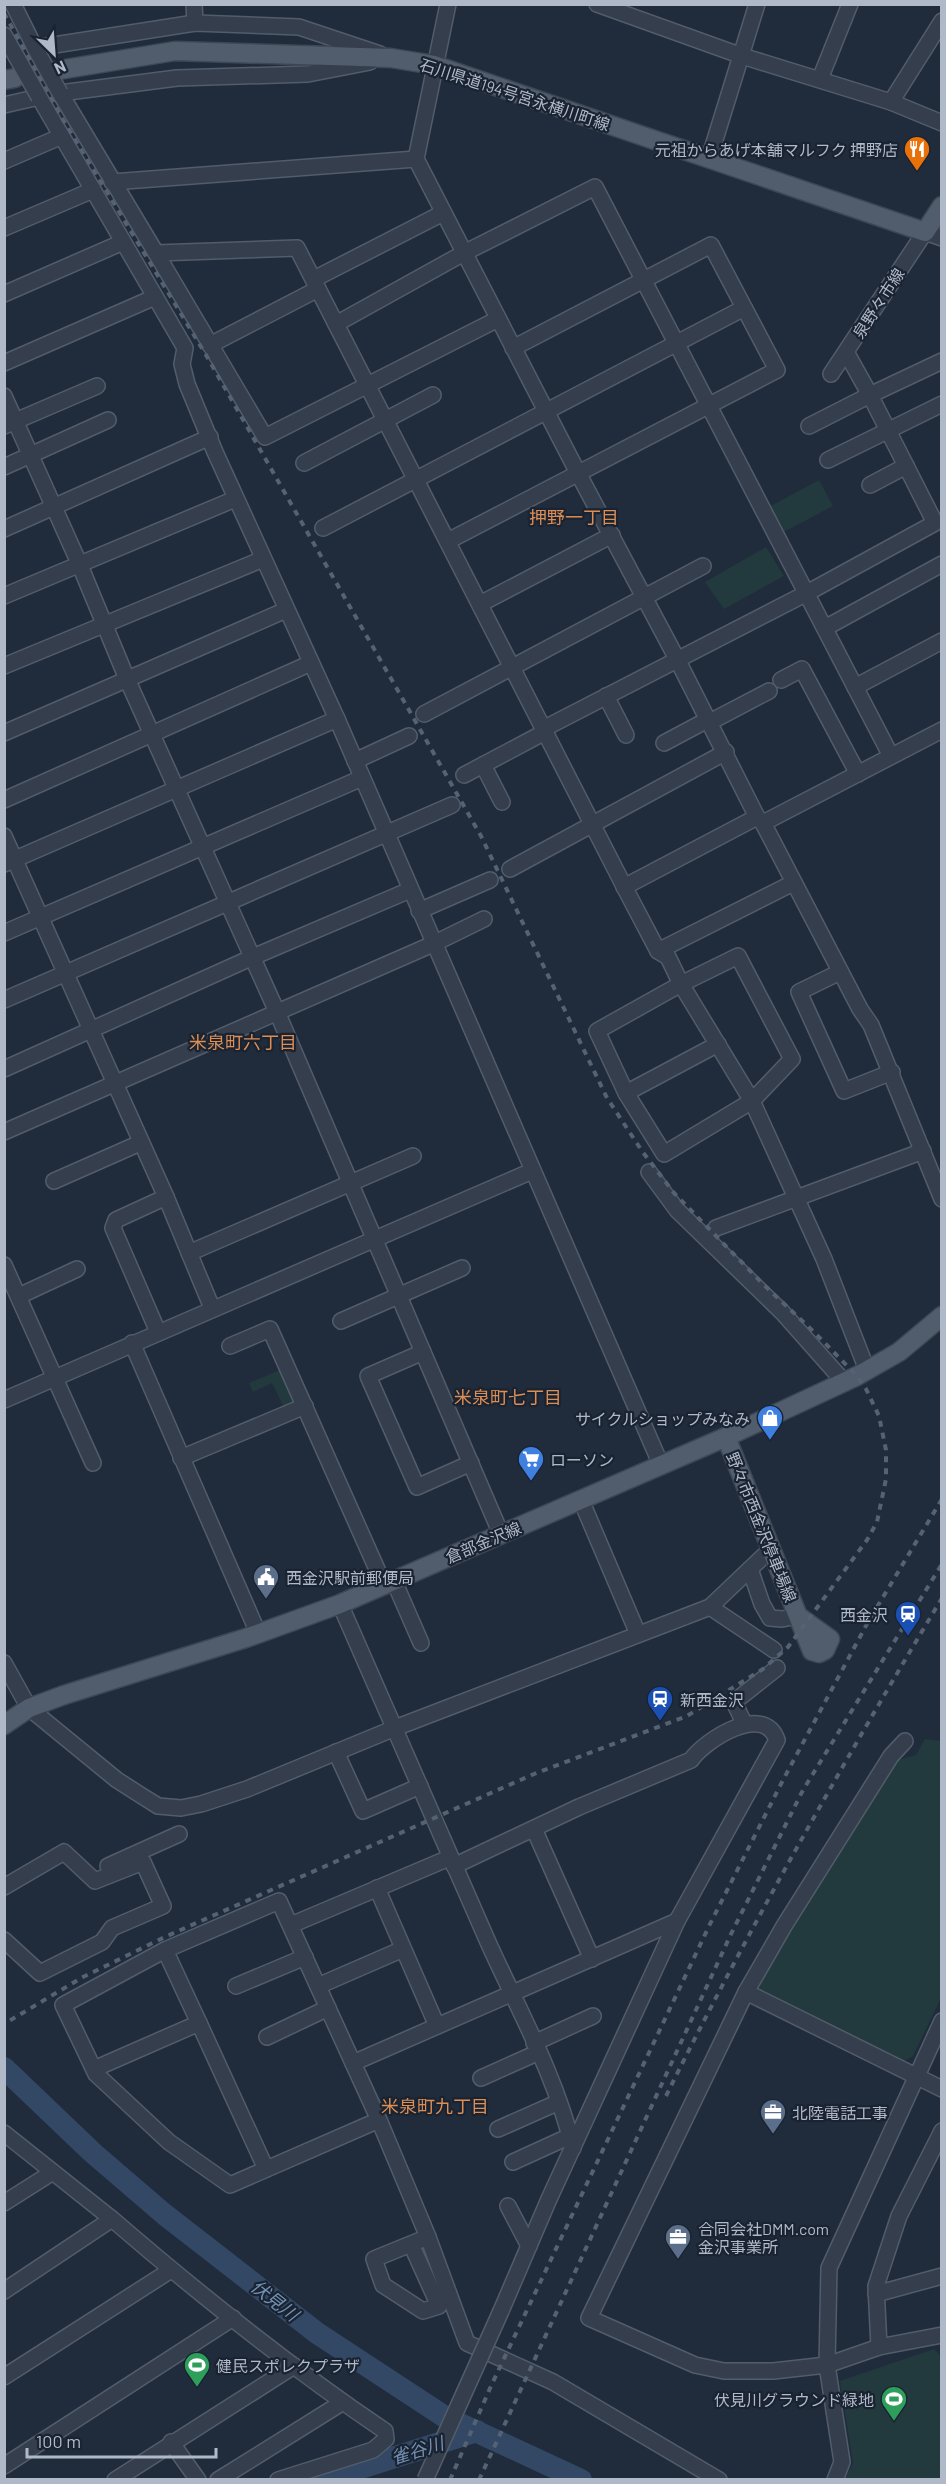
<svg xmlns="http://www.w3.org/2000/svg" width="946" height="2484" font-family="Barlow,'Noto Sans JP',sans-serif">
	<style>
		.green { fill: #223a3d }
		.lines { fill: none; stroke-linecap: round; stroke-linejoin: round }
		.river { stroke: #324865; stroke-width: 22 }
		.minor-casing { stroke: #525c6a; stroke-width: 18 }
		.major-casing { stroke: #3d4755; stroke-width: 21 }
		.minor { stroke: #343e4c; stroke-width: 15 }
		.major { stroke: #515d6d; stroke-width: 18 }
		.rail { stroke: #556274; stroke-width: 4; stroke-dasharray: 6 6; stroke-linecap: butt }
		.minor-bridge-casing { stroke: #525c6a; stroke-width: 18; stroke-linecap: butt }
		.minor-bridge { stroke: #343e4c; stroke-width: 15 }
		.labels { text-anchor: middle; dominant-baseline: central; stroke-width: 4.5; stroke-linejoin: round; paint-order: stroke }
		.street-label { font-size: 16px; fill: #afb9c8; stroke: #192331 }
		.poi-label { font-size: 16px; fill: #afb9c8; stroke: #192331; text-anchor: start }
		.neighbourhood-label { font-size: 18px; fill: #dd8e55; stroke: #192331 }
		.water-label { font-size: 18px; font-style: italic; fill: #7490b3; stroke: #192331 }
	</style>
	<rect width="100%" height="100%" fill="#202c3c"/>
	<g class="green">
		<polygon points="819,480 833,506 780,534 767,508"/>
		<polygon points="766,547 784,576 724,609 705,582"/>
		<polygon points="282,1369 296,1400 294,1406 285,1410 272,1383 253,1392 249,1383"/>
		<polygon points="925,1739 941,1741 941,1998 913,2056 902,2062 761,1992 759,1983 894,1761 916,1755"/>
		<polygon points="934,2349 941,2357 941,2479 845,2479 853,2463 840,2381"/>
	</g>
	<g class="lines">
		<g class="river">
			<polyline points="4,2068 93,2153 164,2214 317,2333 445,2417 581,2480"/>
			<polyline points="323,2480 477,2431"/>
		</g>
		<g class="minor-casing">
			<g id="minor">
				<polyline points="13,4 35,48 195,23 299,27 380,54"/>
				<polyline points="194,4 195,23"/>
				<polyline points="448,4 416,159 578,473 677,659 757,817 763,823 860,1009 871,1025 942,1199"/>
				<polyline points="597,4 742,56 891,102 942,123"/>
				<polyline points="4,35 16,56"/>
				<polyline points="370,62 308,74 177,78 60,93 156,253 297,248 628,894 658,951 668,957 681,984 752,1101 824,1259 867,1370"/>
				<polyline points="820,79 850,4"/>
				<polyline points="891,102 942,21"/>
				<polyline points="4,105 39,97 185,348 182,364 187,384 215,452 337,719 661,1465"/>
				<polyline points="709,159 757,4"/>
				<polyline points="4,161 62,136"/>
				<polyline points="112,182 416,159"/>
				<polyline points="4,228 93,190"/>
				<polyline points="156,253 265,437 498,319"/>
				<polyline points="314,279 443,213"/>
				<polyline points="4,294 123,242"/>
				<polyline points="336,324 464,253 595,187 891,756"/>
				<polyline points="210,345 318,289"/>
				<polyline points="846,352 870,395 942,361"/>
				<polyline points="4,363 155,297"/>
				<polyline points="831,374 925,232 942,238"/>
				<polyline points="4,396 79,563 127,679 277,1012 501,1534"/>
				<polyline points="4,426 97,386"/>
				<polyline points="828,460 942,404"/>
				<polyline points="304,463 433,395"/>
				<polyline points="4,467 108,420"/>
				<polyline points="870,485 906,466"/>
				<polyline points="323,528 744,308"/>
				<polyline points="4,529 210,437"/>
				<polyline points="448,541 777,370 711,245 513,348"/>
				<polyline points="4,596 235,499"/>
				<polyline points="480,604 612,535"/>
				<polyline points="825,628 942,564"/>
				<polyline points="4,666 263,559"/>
				<polyline points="781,680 802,669 858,774"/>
				<polyline points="855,687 942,641"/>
				<polyline points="606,696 626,735"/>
				<polyline points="424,714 703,566"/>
				<polyline points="710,722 769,691"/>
				<polyline points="543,729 807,593 935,523 870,395 809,426"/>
				<polyline points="4,733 286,610"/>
				<polyline points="664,743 709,719"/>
				<polyline points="355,761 409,736"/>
				<polyline points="483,765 502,802"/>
				<polyline points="464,775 545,732"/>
				<polyline points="4,800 311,663"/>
				<polyline points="763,823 942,730"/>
				<polyline points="4,836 166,1197 212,1308"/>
				<polyline points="4,864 337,719"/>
				<polyline points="510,869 726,752"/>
				<polyline points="624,887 757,817"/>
				<polyline points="419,911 490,880"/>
				<polyline points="4,933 362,778"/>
				<polyline points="658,951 793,883"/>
				<polygon points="738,956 792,1059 752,1101 664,1154 626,1093 597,1031 681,984"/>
				<polyline points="840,972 799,992 844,1091 892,1072"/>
				<polyline points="4,1000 452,805"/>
				<polyline points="4,1069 253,957 410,890"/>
				<polyline points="626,1093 718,1044"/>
				<polyline points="4,1132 433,944 484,919"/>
				<polyline points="649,1172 677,1210 783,1313 845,1383"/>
				<polyline points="54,1181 140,1143"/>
				<polyline points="716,1228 923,1151"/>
				<polyline points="189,1253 413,1156"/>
				<polyline points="4,1265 93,1463"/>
				<polyline points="19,1296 77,1269"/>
				<polyline points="341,1321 462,1268"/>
				<polyline points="158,1332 113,1228 116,1220 166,1197"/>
				<polyline points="132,1343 258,1633"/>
				<polyline points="230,1346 270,1329 384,1585"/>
				<polyline points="423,1352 368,1376 417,1487 471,1463"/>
				<polyline points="4,1400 532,1171"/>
				<polyline points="181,1458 305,1406"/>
				<polyline points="581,1500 638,1634"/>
				<polyline points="750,1569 762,1604 770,1618 782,1619 798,1616"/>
				<polyline points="394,1581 421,1643"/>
				<path d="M340,1604C390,1717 438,1830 488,1942C518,2009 556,2076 573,2148"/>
				<polyline points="710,1607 774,1650"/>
				<polyline points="4,1663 29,1708 117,1780 142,1796 158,1806 181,1808 201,1804 247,1789 395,1728 710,1607 771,1549"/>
				<polyline points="744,1723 734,1702 777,1668"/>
				<polyline points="905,1741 891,1756 784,1926 746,1992 589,2318 695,2365 724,2371 773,2371 827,2365 879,2347 942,2335"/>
				<polyline points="336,1752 363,1811 420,1786"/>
				<polyline points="534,1829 592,1959"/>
				<polyline points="108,1866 179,1834"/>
				<polyline points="4,1887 64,1852 95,1881 143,1862 163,1906 112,1928 102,1942 40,1973 4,1940"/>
				<polyline points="377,1888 437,2026"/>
				<polyline points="291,1925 449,1858"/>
				<polyline points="165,1950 199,2023"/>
				<polyline points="236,1986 305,1957"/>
				<polyline points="318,1986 403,1949"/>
				<polyline points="746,1992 942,2089"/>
				<polyline points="267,2037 328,2008"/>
				<polyline points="534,2043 593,2016"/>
				<path d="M353,2063L677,1921L777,1740C764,1702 705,1740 691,1760L579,1807L454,1866"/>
				<polyline points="94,2069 199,2023 266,2169"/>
				<polyline points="481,2078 539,2052"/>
				<polyline points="379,2120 230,2185 169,2142 96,2074 63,2005 165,1950 279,1901 379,2120 428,2237 467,2343 553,2382 719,2480"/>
				<polyline points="498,2129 559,2102"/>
				<polyline points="4,2133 112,2219"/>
				<polyline points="513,2162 570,2136"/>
				<polyline points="4,2203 53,2172"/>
				<polyline points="508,2206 529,2246"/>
				<polyline points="411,2244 439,2306 423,2311 383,2285 374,2259 428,2237"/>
				<path d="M4,2291L112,2219C199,2294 290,2367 385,2431L386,2439L373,2450L278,2480"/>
				<polyline points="876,2294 942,2276"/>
				<polyline points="501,2311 549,2199 677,1921"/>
				<polyline points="879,2347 876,2286 899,2216 942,2131"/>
				<polyline points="4,2377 171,2270"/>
				<polyline points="171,2442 198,2480"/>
				<polyline points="4,2466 233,2318"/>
				<polyline points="115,2480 294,2366"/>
				<polyline points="218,2480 343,2402"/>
				<polyline points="835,2480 842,2462 827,2365 829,2268 942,2021"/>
			</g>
		</g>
		<g class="major-casing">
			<g id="major">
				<polyline points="59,70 175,51 391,58 434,65 925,232 942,206"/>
				<polyline points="4,80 15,78"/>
				<polyline points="726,1437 812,1651 819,1653 825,1650 830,1639 798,1616"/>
				<polyline points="4,1725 29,1708 64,1695 246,1638 340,1604 726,1437 857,1376 899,1352 942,1316"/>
			</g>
		</g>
		<use href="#minor" class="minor"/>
		<use href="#major" class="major"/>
		<g class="rail">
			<polyline points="4,13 62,118 206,355 481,836 607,1098 642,1151 674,1193 763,1284 815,1333 857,1376 866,1389 879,1416 886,1450 886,1479 877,1522 867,1540 788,1647 763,1669 687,1716 534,1774 167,1936 83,1977 4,2024"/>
			<path d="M666,2096C750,1926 844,1761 942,1598"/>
			<polyline points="450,2480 491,2386 710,1924 783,1780 868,1622 942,1499"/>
			<polyline points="479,2480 731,1934 803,1790 942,1564"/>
		</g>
		<g class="minor-bridge-casing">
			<g id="minor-bridge">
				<polyline points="35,48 60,93"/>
				<polyline points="16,56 39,97"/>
				<polyline points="425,2480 501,2311"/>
			</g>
		</g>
		<use href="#minor-bridge" class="minor-bridge"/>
	</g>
	<defs>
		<g id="restaurant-pin" transform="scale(1.35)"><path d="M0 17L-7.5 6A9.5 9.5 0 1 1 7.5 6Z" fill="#e8710a" stroke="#192331"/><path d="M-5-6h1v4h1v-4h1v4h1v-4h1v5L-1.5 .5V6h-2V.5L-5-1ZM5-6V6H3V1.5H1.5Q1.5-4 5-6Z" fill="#fff"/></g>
		<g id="shop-pin" transform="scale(1.35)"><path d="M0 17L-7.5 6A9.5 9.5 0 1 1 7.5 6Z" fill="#3f7fe0" stroke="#192331"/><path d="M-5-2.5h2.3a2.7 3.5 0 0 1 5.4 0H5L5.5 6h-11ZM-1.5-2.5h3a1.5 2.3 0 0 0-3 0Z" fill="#fff"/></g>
		<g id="supermarket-pin" transform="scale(1.35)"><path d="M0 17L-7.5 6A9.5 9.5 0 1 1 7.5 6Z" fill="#3f7fe0" stroke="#192331"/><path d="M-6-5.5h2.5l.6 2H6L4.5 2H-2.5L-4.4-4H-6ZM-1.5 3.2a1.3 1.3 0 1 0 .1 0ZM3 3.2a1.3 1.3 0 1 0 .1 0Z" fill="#fff"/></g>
		<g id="civic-pin" transform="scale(1.35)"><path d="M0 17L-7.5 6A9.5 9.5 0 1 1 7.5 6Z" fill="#5c6f8a" stroke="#192331"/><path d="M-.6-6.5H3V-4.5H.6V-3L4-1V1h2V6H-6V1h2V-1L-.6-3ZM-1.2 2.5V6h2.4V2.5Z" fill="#fff"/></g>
		<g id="station-pin" transform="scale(1.35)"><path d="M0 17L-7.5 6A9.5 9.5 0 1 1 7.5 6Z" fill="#1a4fb4" stroke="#192331"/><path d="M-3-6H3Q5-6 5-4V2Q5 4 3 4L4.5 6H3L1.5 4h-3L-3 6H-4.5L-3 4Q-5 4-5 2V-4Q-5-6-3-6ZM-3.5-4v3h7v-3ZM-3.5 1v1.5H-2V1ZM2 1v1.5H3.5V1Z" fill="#fff"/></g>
		<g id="office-pin" transform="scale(1.35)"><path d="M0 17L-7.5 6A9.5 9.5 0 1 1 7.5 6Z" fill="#5c6f8a" stroke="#192331"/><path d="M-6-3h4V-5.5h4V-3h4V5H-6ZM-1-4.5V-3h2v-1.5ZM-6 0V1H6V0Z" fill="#fff"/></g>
		<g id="stadium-pin" transform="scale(1.35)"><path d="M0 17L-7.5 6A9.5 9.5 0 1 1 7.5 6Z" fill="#2e9e5b" stroke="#192331"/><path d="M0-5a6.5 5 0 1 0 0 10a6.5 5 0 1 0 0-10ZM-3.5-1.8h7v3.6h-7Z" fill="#fff"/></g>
	</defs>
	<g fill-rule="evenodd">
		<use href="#restaurant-pin" x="917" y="149"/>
		<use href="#shop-pin" x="770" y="1418"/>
		<use href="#supermarket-pin" x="531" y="1459"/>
		<use href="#civic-pin" x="266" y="1577"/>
		<use href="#station-pin" x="908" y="1614"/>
		<use href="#station-pin" x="660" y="1699"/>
		<use href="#office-pin" x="773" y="2112"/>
		<use href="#office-pin" x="678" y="2237"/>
		<use href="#stadium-pin" x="197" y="2365"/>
		<use href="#stadium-pin" x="894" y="2399"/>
	</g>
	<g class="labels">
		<g class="street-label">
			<text transform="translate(515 94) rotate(18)">石川県道194号宮永横川町線</text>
			<text transform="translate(878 303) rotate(-57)">泉野々市線</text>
			<text transform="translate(762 1527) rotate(68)">野々市西金沢停車場線</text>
			<text transform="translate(483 1542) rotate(-23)">倉部金沢線</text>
		</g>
		<g class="poi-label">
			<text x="898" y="149" text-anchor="end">元祖からあげ本舗マルフク 押野店</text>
			<text x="750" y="1418" text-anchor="end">サイクルショップみなみ</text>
			<text x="550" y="1459">ローソン</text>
			<text x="286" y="1577">西金沢駅前郵便局</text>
			<text x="888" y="1614" text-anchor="end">西金沢</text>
			<text x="680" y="1699">新西金沢</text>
			<text x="792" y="2112">北陸電話工事</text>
			<text x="698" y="2228">合同会社DMM.com<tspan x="698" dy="18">金沢事業所</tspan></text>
			<text x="216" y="2365">健民スポレクプラザ</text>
			<text x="874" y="2399" text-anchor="end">伏見川グラウンド緑地</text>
		</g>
		<g class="neighbourhood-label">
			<text x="574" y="517">押野一丁目</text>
			<text x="243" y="1042">米泉町六丁目</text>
			<text x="508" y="1397">米泉町七丁目</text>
			<text x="435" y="2106">米泉町九丁目</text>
		</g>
		<g class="water-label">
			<text transform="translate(275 2300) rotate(38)">伏見川</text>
			<text transform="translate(417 2450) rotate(-17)">雀谷川</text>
		</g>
	</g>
	<rect width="946" height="2484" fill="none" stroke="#afb9c8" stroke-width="12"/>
	<g transform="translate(54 54) rotate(155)" stroke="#192331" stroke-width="4.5" paint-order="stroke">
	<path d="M0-4.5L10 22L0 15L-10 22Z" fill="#afb9c8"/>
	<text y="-9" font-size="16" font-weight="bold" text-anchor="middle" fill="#afb9c8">N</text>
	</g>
	<path d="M27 2448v9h189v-9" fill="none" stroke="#afb9c8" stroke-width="3"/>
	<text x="36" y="2448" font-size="18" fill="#afb9c8" stroke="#192331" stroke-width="4.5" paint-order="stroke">100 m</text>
</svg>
